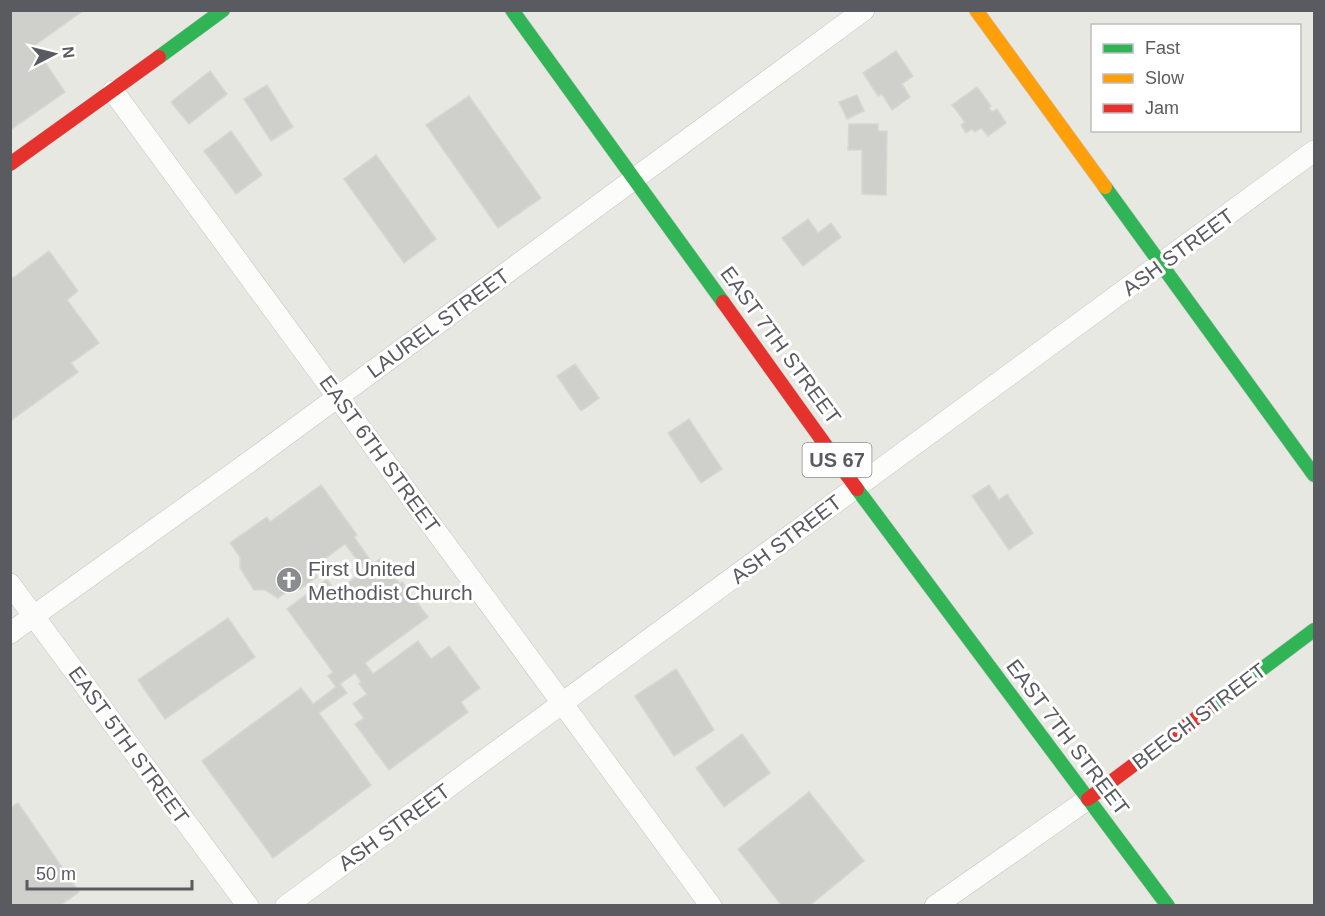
<svg xmlns="http://www.w3.org/2000/svg" width="1325" height="916" font-family="Helvetica,sans-serif">
	<style>
		.building { fill: #cfcfcc; stroke: #d7d7d2; stroke-width: 1.5 }
		.lines { fill: none; stroke-linecap: round; stroke-linejoin: round }
		.street-casing { stroke: #c5c5c3; stroke-width: 22 }
		.fast-casing { stroke: #c5c5c4; stroke-width: 15 }
		.slow-casing { stroke: #c5c5c4; stroke-width: 15 }
		.jam-casing { stroke: #c5c5c4; stroke-width: 15 }
		.street { stroke: #fcfcfb; stroke-width: 21 }
		.fast { stroke: #30b455; stroke-width: 14 }
		.slow { stroke: #ff9f0a; stroke-width: 14 }
		.jam { stroke: #e5322d; stroke-width: 14 }
		.labels { text-anchor: middle; dominant-baseline: central; stroke-width: 6; stroke-linejoin: round; paint-order: stroke }
		.shield { fill: #fff; stroke: #8b8c90; stroke-width: 1.5 }
		.shield-label { font-size: 20px; font-weight: bold; fill: #595b60 }
		.street-label { font-size: 21px; fill: #595b60; stroke: #fff }
		.poi-label { font-size: 21px; fill: #595b60; stroke: #fff; text-anchor: start }
	</style>
	<rect width="100%" height="100%" fill="#e8e8e2"/>
	<g class="building">
		<polygon points="10,10 84,10 34,46 65,92 10,130"/>
		<polygon points="896,51 913,76 902,84 910,97 892,110 882,94 878,96 863,73"/>
		<polygon points="210,71 227,94 189,124 171,102"/>
		<polygon points="267,85 293,127 271,141 244,99"/>
		<polygon points="977,87 991,106 989,108 992,112 997,109 1006,123 988,136 981,128 975,132 972,129 966,133 961,125 965,122 952,105"/>
		<polygon points="857,95 864,111 847,119 839,102"/>
		<polygon points="469,96 541,198 498,228 426,125"/>
		<polygon points="849,124 878,124 878,131 887,131 886,195 862,194 862,150 848,150"/>
		<polygon points="231,131 262,175 236,194 204,151"/>
		<polygon points="376,155 436,239 404,263 344,179"/>
		<polygon points="808,219 818,233 831,223 841,237 803,266 782,238"/>
		<polygon points="49,251 78,291 67,300 99,343 71,363 78,372 10,421 10,275 13,278"/>
		<polygon points="575,364 599,398 581,411 557,376"/>
		<polygon points="689,419 722,469 701,483 668,433"/>
		<polygon points="321,485 357,535 354,537 373,564 381,558 400,584 402,582 428,617 365,663 373,674 418,641 431,659 449,646 480,688 461,702 468,712 389,770 355,724 364,718 353,704 367,694 359,684 361,681 355,673 340,684 347,693 319,713 371,785 273,858 202,761 301,688 313,704 336,687 328,676 333,672 287,609 327,579 336,592 365,570 345,544 311,569 317,577 299,590 296,585 278,598 265,590 254,590 240,568 240,557 230,543 267,517 270,522"/>
		<polygon points="989,485 999,500 1007,494 1033,533 1009,550 972,496"/>
		<polygon points="228,618 255,657 165,719 138,680"/>
		<polygon points="676,669 714,730 674,756 635,696"/>
		<polygon points="742,734 770,773 724,807 696,768"/>
		<polygon points="809,792 864,861 809,906 782,906 738,849"/>
		<polygon points="18,803 79,892 59,906 10,906 10,808"/>
	</g>
	<g class="lines">
		<g class="street-casing">
			<g id="street">
				<polyline points="113,91 711,906"/>
				<polyline points="10,584 248,906"/>
				<polyline points="10,633 256,457 864,10"/>
				<polyline points="286,906 1314,151"/>
				<polyline points="935,906 1088,799"/>
			</g>
		</g>
		<g class="fast-casing">
			<g id="fast">
				<polyline points="512,10 723,302"/>
				<polyline points="159,57 223,10"/>
				<polyline points="1105,187 1314,475"/>
				<polyline points="857,489 1168,906"/>
				<polyline points="1207,710 1314,630"/>
			</g>
		</g>
		<g class="slow-casing">
			<polyline id="slow" points="976,10 1105,187"/>
		</g>
		<g class="jam-casing">
			<g id="jam">
				<polyline points="10,164 159,57"/>
				<polyline points="723,302 857,489"/>
				<polyline points="1088,799 1207,710"/>
			</g>
		</g>
		<use href="#street" class="street"/>
		<use href="#fast" class="fast"/>
		<use href="#slow" class="slow"/>
		<use href="#jam" class="jam"/>
	</g>
	<defs>
		<g id="church-disc" transform="scale(1.35)"><circle r="9.5" fill="#8b8c8e" stroke="#fff"/><path d="M-1.2-6h2.4v3.5h3.3v2.4h-3.3V6h-2.4V-.1h-3.3v-2.4h3.3Z" fill="#fff"/></g>
	</defs>
	<g fill-rule="evenodd">
		<use href="#church-disc" x="289" y="580"/>
	</g>
	<g class="labels">
		<rect class="shield" x="802.5" y="443" width="69" height="34" rx="4.5"/>
		<g class="shield-label">
			<text x="837" y="460">US 67</text>
		</g>
		<g class="street-label">
			<text transform="translate(1178 252) rotate(-36)">ASH STREET</text>
			<text transform="translate(438 323) rotate(-36)">LAUREL STREET</text>
			<text transform="translate(781 345) rotate(54)">EAST 7TH STREET</text>
			<text transform="translate(380 454) rotate(54)">EAST 6TH STREET</text>
			<text transform="translate(786 539) rotate(-37)">ASH STREET</text>
			<text transform="translate(1199 716) rotate(-37)">BEECH STREET</text>
			<text transform="translate(1068 737) rotate(53)">EAST 7TH STREET</text>
			<text transform="translate(129 745) rotate(54)">EAST 5TH STREET</text>
			<text transform="translate(394 827) rotate(-36)">ASH STREET</text>
		</g>
		<g class="poi-label">
			<text x="308" y="568">First United<tspan x="308" dy="24">Methodist Church</tspan></text>
		</g>
	</g>
	<rect width="1325" height="916" fill="none" stroke="#595b60" stroke-width="24"/>
	<rect x="1091" y="24" width="210" height="108" fill="#ffffff" stroke="#bdbdbf" stroke-width="1.5"/>
	<rect x="1103" y="44" width="30" height="9" fill="#30b455" stroke="#bdbdbf" stroke-width="1.5"/>
	<text x="1145" y="54" font-size="18" fill="#595b60">Fast</text>
	<rect x="1103" y="74" width="30" height="9" fill="#ff9f0a" stroke="#bdbdbf" stroke-width="1.5"/>
	<text x="1145" y="84" font-size="18" fill="#595b60">Slow</text>
	<rect x="1103" y="104" width="30" height="9" fill="#e5322d" stroke="#bdbdbf" stroke-width="1.5"/>
	<text x="1145" y="114" font-size="18" fill="#595b60">Jam</text>
	<g transform="translate(54 54) rotate(83)" stroke="#ffffff" stroke-width="4.5" paint-order="stroke">
	<path d="M0-4.5L10 22L0 15L-10 22Z" fill="#595b60"/>
	<text y="-9" font-size="16" font-weight="bold" text-anchor="middle" fill="#595b60">N</text>
	</g>
	<path d="M27 880v9h165v-9" fill="none" stroke="#595b60" stroke-width="3"/>
	<text x="36" y="880" font-size="18" fill="#595b60" stroke="#ffffff" stroke-width="4.5" paint-order="stroke">50 m</text>
</svg>
